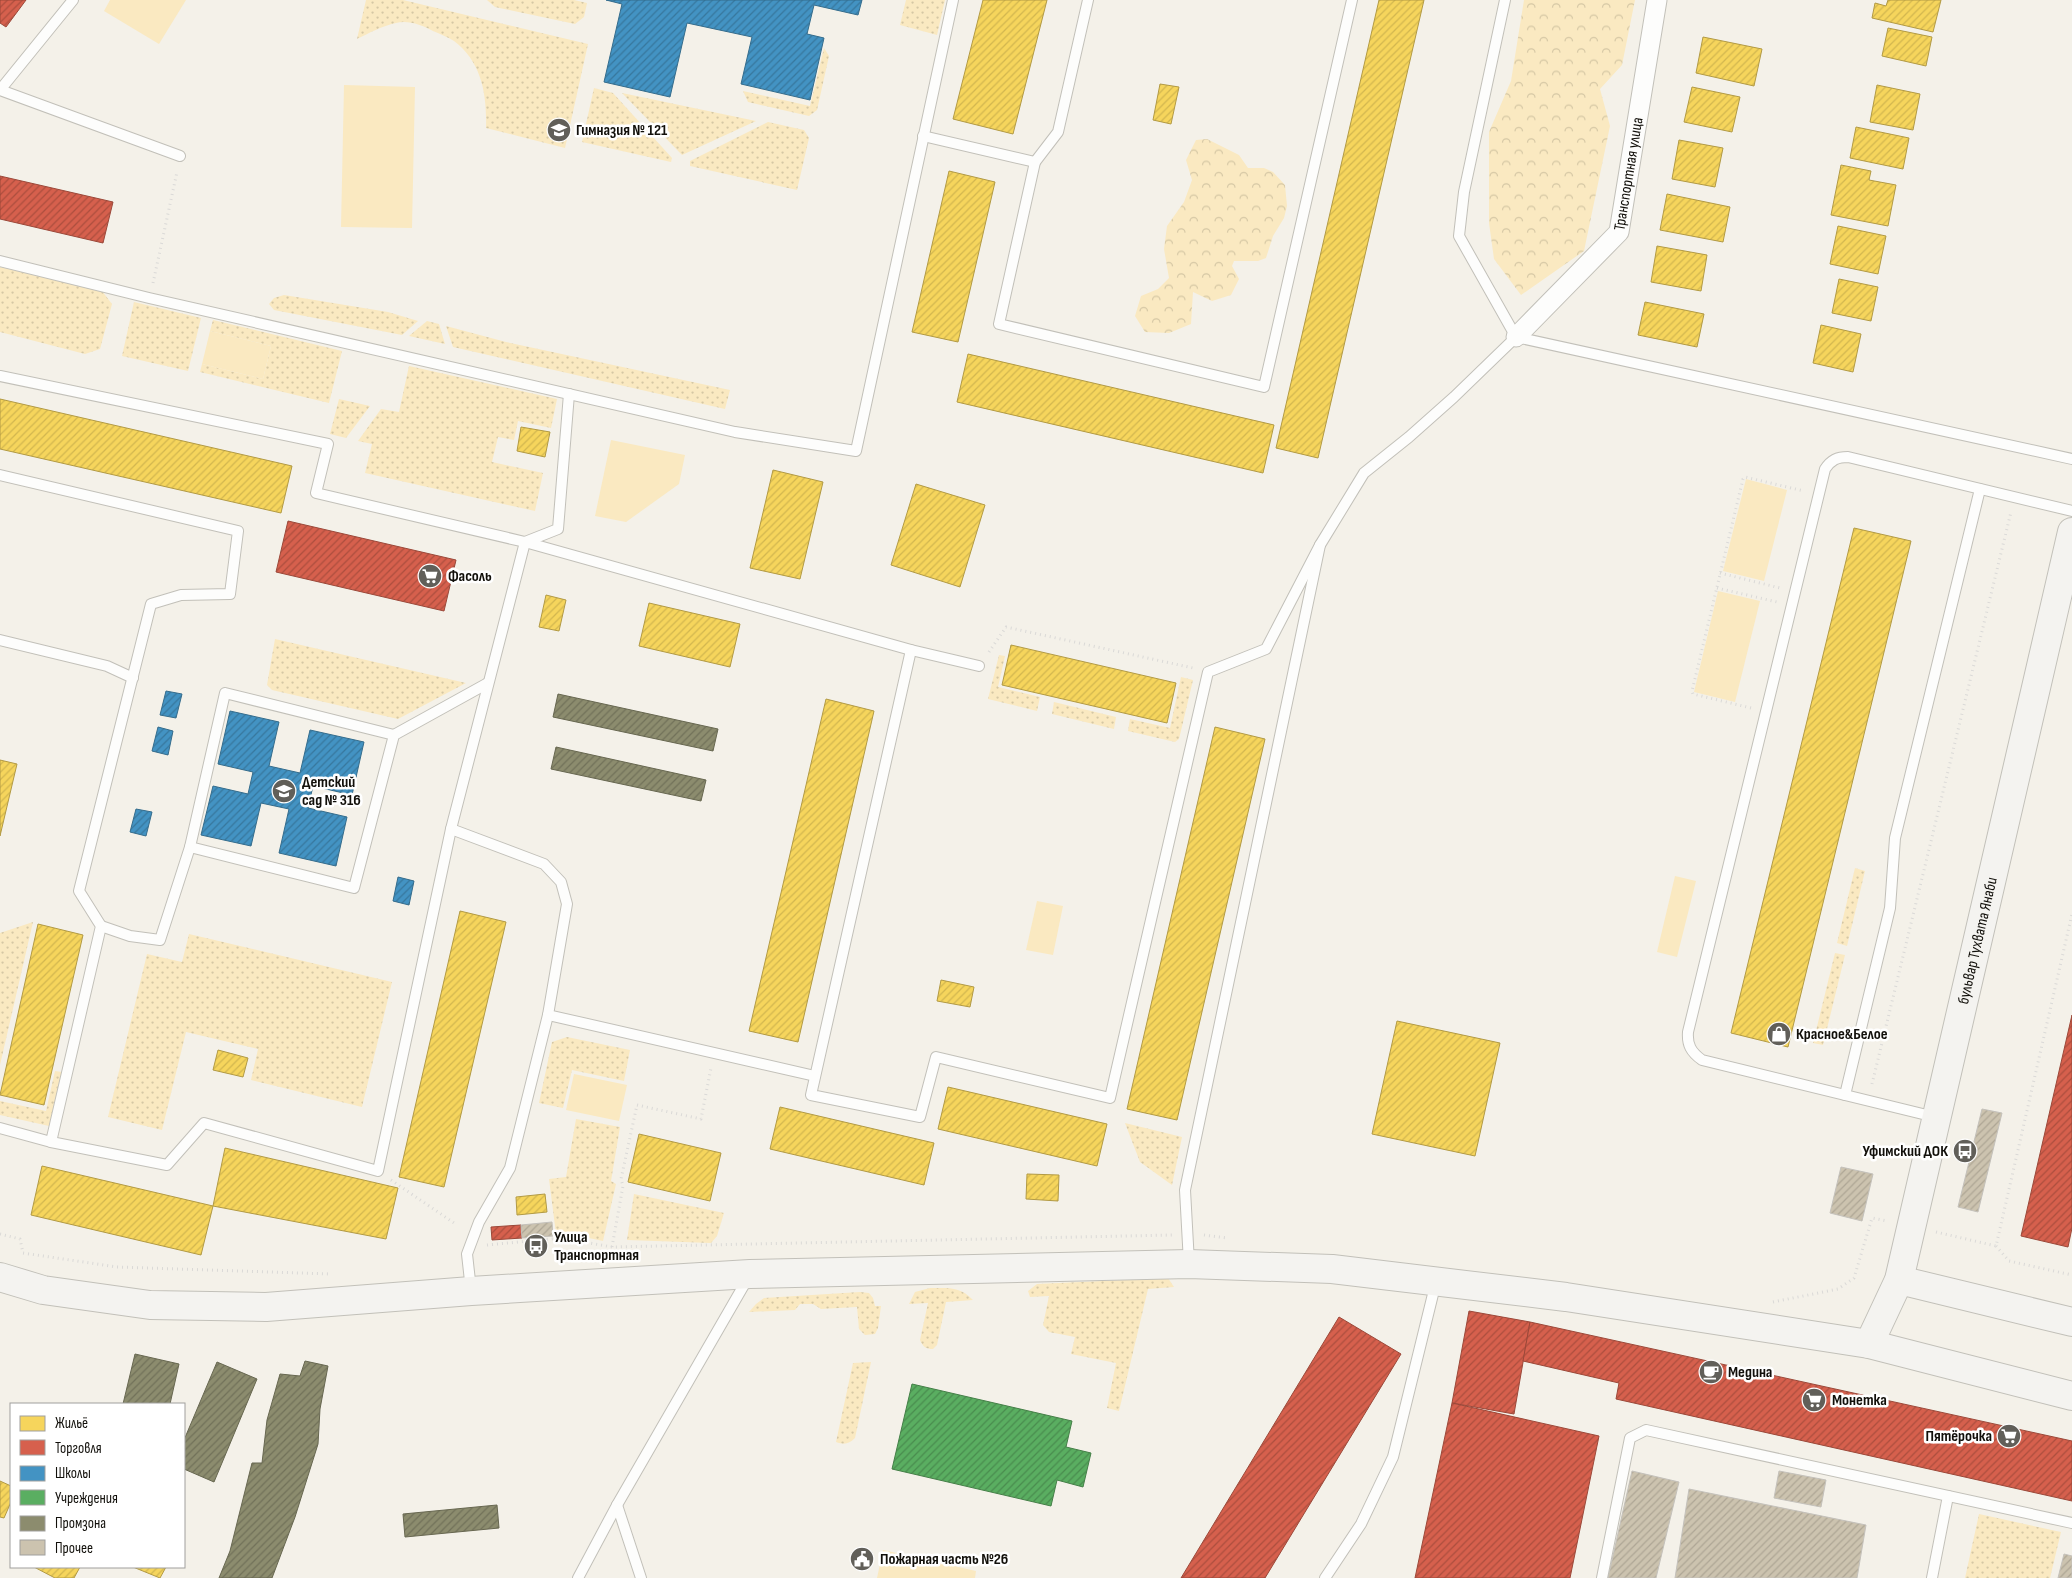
<svg xmlns="http://www.w3.org/2000/svg" width="2072" height="1578" font-family="'Sofia Sans Condensed',sans-serif">
	<style>
		.grass { fill: url(#grass-dots) }
		.forest { fill: url(#forest-crowns) }
		.green { fill: #fae9c1 }
		.homes { fill: url(#homes-hatch); stroke: #b29a44 }
		.shops { fill: url(#shops-hatch); stroke: #9b4839 }
		.schools { fill: url(#schools-hatch); stroke: #346c8c }
		.public { fill: url(#public-hatch); stroke: #447f47 }
		.industry { fill: url(#industry-hatch); stroke: #676750 }
		.building { fill: url(#building-hatch); stroke: #c4c1bb }
		.lines { fill: none; stroke-linecap: round; stroke-linejoin: round }
		.lane-casing { stroke: #c2c0b9; stroke-width: 12 }
		.street-casing { stroke: #c2c0b9; stroke-width: 21 }
		.secondary-casing { stroke: #c2c0b9; stroke-width: 30 }
		.path { stroke: #dad9d7; stroke-width: 3; stroke-dasharray: 1 4; stroke-linecap: butt }
		.lane { stroke: #fdfdfc; stroke-width: 10 }
		.street { stroke: #fdfdfc; stroke-width: 19 }
		.secondary { stroke: #f4f3f0; stroke-width: 28 }
		.labels { text-anchor: middle; dominant-baseline: central; stroke-width: 5; stroke-linejoin: round; paint-order: stroke }
		.poi-label { font-size: 16px; font-weight: bold; fill: #12100b; stroke: #fff; text-anchor: start }
		.street-label { font-size: 16px; fill: #12100b; stroke: #fff }
	</style>
	<defs>
		<pattern id="grass-dots" width="8" height="8" patternUnits="userSpaceOnUse" patternTransform="scale(1.25)"><rect width="8" height="8" fill="#fae9c1"/><path d="M2 2h.1M6 6h.1" fill="none" stroke="#d5c7a4" stroke-width="1.8" stroke-linecap="round"/></pattern>
		<pattern id="forest-crowns" width="20" height="18" patternUnits="userSpaceOnUse" patternTransform="scale(1.25)"><rect width="20" height="18" fill="#fae9c1"/><path d="M2 6a3 3 0 1 1 6 0M12 15a3 3 0 1 1 6 0" fill="none" stroke="#d5c7a4"/></pattern>
		<pattern id="homes-hatch" width="6" height="6" patternUnits="userSpaceOnUse" patternTransform="scale(1.25)"><rect width="6" height="6" fill="#f6d55c"/><path d="M-1 1l2-2M0 6l6-6M5 7l2-2" fill="none" stroke="#d2b64f"/></pattern>
		<pattern id="shops-hatch" width="6" height="6" patternUnits="userSpaceOnUse" patternTransform="scale(1.25)"><rect width="6" height="6" fill="#d6604d"/><path d="M-1 1l2-2M0 6l6-6M5 7l2-2" fill="none" stroke="#ac4e3e"/></pattern>
		<pattern id="schools-hatch" width="6" height="6" patternUnits="userSpaceOnUse" patternTransform="scale(1.25)"><rect width="6" height="6" fill="#4393c3"/><path d="M-1 1l2-2M0 6l6-6M5 7l2-2" fill="none" stroke="#37779d"/></pattern>
		<pattern id="public-hatch" width="6" height="6" patternUnits="userSpaceOnUse" patternTransform="scale(1.25)"><rect width="6" height="6" fill="#5aae61"/><path d="M-1 1l2-2M0 6l6-6M5 7l2-2" fill="none" stroke="#498c4e"/></pattern>
		<pattern id="industry-hatch" width="6" height="6" patternUnits="userSpaceOnUse" patternTransform="scale(1.25)"><rect width="6" height="6" fill="#8c8c6e"/><path d="M-1 1l2-2M0 6l6-6M5 7l2-2" fill="none" stroke="#717159"/></pattern>
		<pattern id="building-hatch" width="6" height="6" patternUnits="userSpaceOnUse" patternTransform="scale(1.25)"><rect width="6" height="6" fill="#ccc3af"/><path d="M-1 1l2-2M0 6l6-6M5 7l2-2" fill="none" stroke="#aea695"/></pattern>
	</defs>
	<rect width="100%" height="100%" fill="#f4f1e9"/>
	<g class="grass">
		<path d="M366,0H403L588,44L565,148L486,128C487,95 482,62 454,41C448,37 440,34 433,31C422,25 408,20 396,23C382,26 369,33 357,39Z"/>
		<polygon points="487,0 574,0 587,3 584,17 575,24 495,7"/>
		<polygon points="906,0 945,0 937,35 900,25"/>
		<polygon points="824,48 829,56 817,110 809,116 748,102 743,91 810,106"/>
		<polygon points="594,88 613,93 672,158 671,162 582,142"/>
		<polygon points="622,93 756,121 682,155"/>
		<polygon points="768,122 804,130 809,138 797,190 690,166 690,161"/>
		<polygon points="0,267 102,291 112,304 100,349 85,354 0,332"/>
		<polygon points="284,295 388,312 418,321 402,335 274,310 269,304 274,298"/>
		<polygon points="134,302 201,318 188,371 122,356"/>
		<polygon points="213,320 342,351 329,403 200,372 202,364 263,379 271,346 210,331"/>
		<polygon points="427,321 439,324 445,344 409,336"/>
		<polygon points="446,326 506,342 730,390 725,409 453,347"/>
		<polygon points="409,366 557,399 551,428 518,421 514,440 498,437 492,462 543,473 535,511 365,473 372,444 358,441 381,409 399,412"/>
		<polygon points="339,399 370,406 346,438 330,434"/>
		<polygon points="275,639 466,683 398,719 272,690 267,685"/>
		<polygon points="999,655 1005,656 998,687 1040,697 1037,711 988,699"/>
		<polygon points="1181,677 1193,680 1179,739 1175,742 1128,731 1130,719 1170,728"/>
		<polygon points="1054,702 1116,717 1114,729 1052,714"/>
		<polygon points="1855,868 1865,871 1847,946 1837,943"/>
		<polygon points="33,922 0,1065 0,933"/>
		<polygon points="189,934 392,982 362,1107 251,1080 258,1049 186,1032 162,1130 108,1117 147,954 182,962"/>
		<polygon points="1835,953 1845,955 1823,1045 1813,1043"/>
		<polygon points="567,1037 630,1050 624,1081 572,1070 563,1108 539,1103 552,1042"/>
		<polygon points="55,1071 62,1072 49,1126 0,1115 0,1101 46,1111"/>
		<polygon points="576,1119 620,1127 611,1181 616,1184 603,1241 565,1233 556,1234 549,1179 566,1177"/>
		<polygon points="1125,1123 1182,1137 1172,1185 1140,1162"/>
		<polygon points="634,1194 724,1213 717,1236 711,1243 627,1240"/>
		<polygon points="1168,1278 1174,1287 1148,1289 1119,1411 1107,1408 1116,1363 1071,1354 1075,1337 1049,1332 1043,1325 1049,1296 1030,1297 1028,1291 1037,1284"/>
		<path d="M930,1288C948,1288 960,1286 973,1300L946,1302L937,1345L933,1349C926,1349 923,1347 920,1340L928,1303L909,1304L915,1292Z"/>
		<polygon points="860,1292 869,1293 873,1298 875,1306 881,1306 878,1328 875,1334 865,1335 859,1329 857,1307 821,1309 813,1304 800,1304 795,1310 749,1312 756,1304 764,1298"/>
		<path d="M871,1362L855,1438C849,1444 844,1445 836,1442L853,1363Z"/>
		<polygon points="1979,1514 2061,1532 2050,1578 1965,1578"/>
	</g>
	<g class="forest">
		<polygon points="1524,0 1635,0 1622,65 1600,89 1610,126 1584,251 1521,295 1494,259 1489,223 1489,132 1511,81"/>
		<polygon points="1207,139 1239,155 1248,168 1264,168 1273,172 1285,185 1287,206 1284,218 1273,236 1266,258 1258,261 1234,261 1232,266 1239,279 1231,295 1212,301 1193,292 1191,324 1169,333 1145,332 1135,316 1141,296 1158,289 1169,278 1164,249 1167,226 1184,202 1192,180 1186,160 1196,140"/>
	</g>
	<g class="green">
		<polygon points="110,0 186,0 159,44 104,11"/>
		<polygon points="344,85 415,87 412,228 341,227"/>
		<polygon points="210,331 271,346 263,379 202,364"/>
		<polygon points="611,440 685,455 679,484 626,522 595,516"/>
		<polygon points="1746,479 1787,490 1764,581 1723,571"/>
		<polygon points="1718,591 1760,601 1735,702 1694,692"/>
		<polygon points="1675,876 1696,881 1677,957 1657,952"/>
		<polygon points="1037,901 1063,906 1053,955 1026,950"/>
		<polygon points="574,1074 627,1085 619,1121 566,1110"/>
		<polygon points="883,1550 976,1571 975,1578 877,1578"/>
	</g>
	<g class="homes">
		<polygon points="983,0 1047,0 1013,134 953,119"/>
		<polygon points="1379,0 1424,0 1318,458 1276,448"/>
		<polygon points="1888,0 1941,0 1933,32 1872,18 1875,3 1886,6"/>
		<polygon points="1888,28 1932,37 1926,66 1882,56"/>
		<polygon points="1703,37 1762,49 1754,86 1696,73"/>
		<polygon points="1160,84 1179,87 1171,124 1153,120"/>
		<polygon points="1877,85 1920,94 1913,130 1870,122"/>
		<polygon points="1692,87 1740,97 1732,132 1684,122"/>
		<polygon points="1856,127 1909,138 1903,169 1850,158"/>
		<polygon points="1679,140 1723,148 1715,187 1672,179"/>
		<polygon points="1841,165 1871,171 1869,180 1896,185 1888,226 1831,215"/>
		<polygon points="949,171 995,182 958,342 912,332"/>
		<polygon points="1667,194 1730,207 1723,242 1660,230"/>
		<polygon points="1838,226 1886,236 1878,274 1830,264"/>
		<polygon points="1657,246 1707,255 1701,291 1651,282"/>
		<polygon points="1839,279 1878,287 1871,321 1832,313"/>
		<polygon points="1645,302 1704,314 1697,347 1638,335"/>
		<polygon points="1821,325 1861,334 1853,372 1813,363"/>
		<polygon points="968,354 1274,425 1263,473 957,402"/>
		<polygon points="0,399 292,466 281,513 0,449"/>
		<polygon points="521,427 550,432 545,457 517,451"/>
		<polygon points="773,470 823,482 800,579 750,568"/>
		<polygon points="916,484 985,505 960,587 891,565"/>
		<polygon points="1854,528 1911,541 1788,1047 1731,1033"/>
		<polygon points="546,595 566,600 559,631 539,627"/>
		<polygon points="649,603 740,624 730,667 639,646"/>
		<polygon points="1011,645 1176,683 1167,723 1002,685"/>
		<polygon points="826,699 874,711 798,1042 749,1031"/>
		<polygon points="1215,727 1265,739 1177,1120 1127,1109"/>
		<polygon points="0,760 17,764 0,836"/>
		<polygon points="460,911 506,922 444,1187 399,1177"/>
		<polygon points="38,924 83,935 44,1105 0,1095"/>
		<polygon points="941,980 974,987 970,1007 937,1001"/>
		<polygon points="1397,1021 1500,1043 1475,1156 1372,1134"/>
		<polygon points="218,1050 248,1058 243,1077 213,1070"/>
		<polygon points="948,1087 1107,1124 1097,1166 938,1129"/>
		<polygon points="780,1107 934,1143 924,1185 770,1149"/>
		<polygon points="639,1134 721,1153 710,1201 628,1182"/>
		<polygon points="225,1148 398,1188 386,1239 213,1206"/>
		<polygon points="42,1166 213,1206 201,1255 31,1215"/>
		<polygon points="1027,1174 1059,1175 1058,1201 1026,1199"/>
		<polygon points="545,1194 547,1212 517,1215 516,1197"/>
		<polygon points="0,1481 11,1486 11,1502 4,1518 0,1517"/>
		<polygon points="34,1567 80,1567 74,1578 55,1578"/>
		<polygon points="133,1567 166,1567 160,1578"/>
	</g>
	<g class="shops">
		<polygon points="0,0 26,0 6,27 0,23"/>
		<polygon points="0,176 113,202 103,243 0,219"/>
		<polygon points="288,521 456,560 444,611 276,572"/>
		<polygon points="2072,1015 2072,1228 2068,1247 2021,1236"/>
		<polygon points="521,1225 522,1238 492,1240 491,1227"/>
		<polygon points="1469,1311 1530,1322 1514,1414 1452,1403"/>
		<polygon points="1339,1317 1401,1354 1265,1578 1181,1578"/>
		<polygon points="1530,1322 2072,1441 2072,1501 1616,1399 1619,1383 1523,1361"/>
		<polygon points="1452,1403 1599,1436 1570,1578 1415,1578"/>
	</g>
	<g class="schools">
		<polygon points="606,0 862,0 858,15 814,5 807,34 824,38 810,100 741,84 752,37 687,23 670,97 604,82 622,4"/>
		<polygon points="166,691 182,694 176,718 160,715"/>
		<polygon points="230,711 279,722 269,766 300,773 310,730 364,742 352,795 313,786 308,808 347,817 336,866 279,853 289,809 261,803 251,846 201,835 213,786 248,794 253,772 218,764"/>
		<polygon points="158,727 173,731 168,755 152,751"/>
		<polygon points="136,809 152,812 146,836 130,832"/>
		<polygon points="398,877 414,881 409,905 393,901"/>
	</g>
	<polygon class="public" points="912,1384 1072,1421 1066,1447 1091,1453 1083,1487 1057,1480 1051,1506 892,1469"/>
	<g class="industry">
		<polygon points="558,694 718,729 713,751 553,717"/>
		<polygon points="556,747 706,780 701,801 551,769"/>
		<polygon points="135,1354 179,1364 170,1404 123,1404"/>
		<polygon points="305,1361 328,1366 320,1409 318,1444 295,1517 272,1578 219,1578 230,1551 252,1463 262,1463 267,1420 280,1374 300,1376"/>
		<polygon points="217,1362 257,1379 214,1482 184,1469 184,1440"/>
		<polygon points="497,1505 499,1528 405,1537 403,1514"/>
	</g>
	<g class="building">
		<polygon points="1982,1109 2002,1113 1978,1212 1958,1207"/>
		<polygon points="1841,1167 1873,1174 1862,1221 1830,1213"/>
		<polygon points="552,1222 553,1236 522,1238 521,1225"/>
		<polygon points="1632,1471 1679,1482 1656,1578 1608,1578"/>
		<polygon points="1779,1471 1826,1480 1821,1507 1774,1498"/>
		<polygon points="1689,1489 1866,1525 1857,1578 1675,1578"/>
		<polygon points="2064,1554 2072,1556 2072,1578 2058,1578"/>
	</g>
	<g class="lines">
		<g class="lane-casing">
			<g id="lane">
				<polyline points="1505,0 1464,192 1459,236 1516,337"/>
				<polyline points="0,90 180,156"/>
				<polyline points="0,90 73,0"/>
				<polyline points="923,136 1035,162 999,324 1264,387 1352,0"/>
				<polyline points="1035,162 1058,132 1088,0"/>
				<polyline points="0,261 149,298 735,432 856,451 953,0"/>
				<polyline points="0,376 328,444 316,493 525,542 451,829 378,1171 204,1123 167,1165 51,1142"/>
				<polyline points="0,475 238,531 230,594 181,595 151,604 79,891 101,926 51,1142 0,1128"/>
				<polyline points="525,542 911,650 811,1095 920,1117 936,1057 1110,1098 1208,672 1266,649 1320,545"/>
				<polyline points="525,542 558,529 569,394"/>
				<polyline points="0,640 107,666 133,678"/>
				<polyline points="911,650 979,666"/>
				<polyline points="451,829 544,864 561,882 567,904 548,1015 510,1168 479,1222 467,1254 471,1290"/>
				<polyline points="190,847 225,693 394,735"/>
				<polyline points="101,926 130,936 160,940 190,847 354,888 394,735 488,683"/>
				<polyline points="548,1015 815,1076"/>
				<polyline points="1845,1095 1890,908 1895,838 1980,489"/>
				<path d="M1935,1117L1702,1060C1691,1052 1687,1045 1688,1032L1825,469C1831,460 1837,457 1848,457L2072,511"/>
				<polyline points="1189,1263 1185,1190 1320,545 1364,473 1409,437 1454,397 1516,337 2072,459"/>
				<polyline points="617,1505 641,1578"/>
				<polyline points="578,1578 617,1505 748,1278"/>
				<polyline points="1325,1578 1361,1524 1393,1457 1436,1282"/>
				<polyline points="1602,1578 1630,1438 1646,1430 2072,1523"/>
				<polyline points="1932,1578 1948,1496"/>
			</g>
		</g>
		<g class="street-casing">
			<g id="street">
				<path id="s1" d="M1516,337L1619,232L1657,0"/>
			</g>
		</g>
		<g class="secondary-casing">
			<g id="secondary">
				<polyline points="0,1277 43,1290 150,1305 266,1307 471,1291 750,1274 1189,1264 1332,1269 1566,1297 1869,1344 2072,1396"/>
				<polyline points="1899,1280 2072,1322"/>
				<path id="s2" d="M1869,1344L1899,1280L2072,532"/>
			</g>
		</g>
		<g class="path">
			<polyline points="153,283 177,172"/>
			<polyline points="1720,573 1780,588"/>
			<polyline points="1717,588 1777,602"/>
			<polyline points="989,652 1006,627 1193,668"/>
			<polyline points="1751,708 1693,694 1692,691 1743,479 1745,477 1804,491"/>
			<polyline points="1872,1084 2011,512"/>
			<polyline points="391,1180 457,1225"/>
			<polyline points="1936,1232 1996,1246 2072,914"/>
			<polyline points="0,1234 20,1239 23,1253 117,1267 331,1274"/>
			<polyline points="1204,1235 1227,1238"/>
			<polyline points="487,1245 561,1238 612,1247 1172,1235"/>
			<polyline points="1996,1246 2009,1261 2072,1275"/>
			<polyline points="612,1247 623,1186 621,1179 637,1105 701,1119 711,1068"/>
			<polyline points="1773,1302 1838,1289 1854,1278 1872,1218 1887,1221"/>
		</g>
		<use href="#lane" class="lane"/>
		<use href="#street" class="street"/>
		<use href="#secondary" class="secondary"/>
	</g>
	<defs>
		<g id="school-disc" transform="scale(1.25)"><circle r="9.5" fill="#615f59" stroke="#fff"/><path d="M0-5L7-2L0 1L-7-2ZM-4 1L0 2.5L4 1V4Q0 6-4 4Z" fill="#fff"/></g>
		<g id="supermarket-disc" transform="scale(1.25)"><circle r="9.5" fill="#615f59" stroke="#fff"/><path d="M-6-5.5h2.5l.6 2H6L4.5 2H-2.5L-4.4-4H-6ZM-1.5 3.2a1.3 1.3 0 1 0 .1 0ZM3 3.2a1.3 1.3 0 1 0 .1 0Z" fill="#fff"/></g>
		<g id="shop-disc" transform="scale(1.25)"><circle r="9.5" fill="#615f59" stroke="#fff"/><path d="M-5-2.5h2.3a2.7 3.5 0 0 1 5.4 0H5L5.5 6h-11ZM-1.5-2.5h3a1.5 2.3 0 0 0-3 0Z" fill="#fff"/></g>
		<g id="bus-disc" transform="scale(1.25)"><circle r="9.5" fill="#615f59" stroke="#fff"/><path d="M-5-6H5V4H4V6H2V4H-2V6H-4V4H-5ZM-3.5-4V0h7V-4ZM-3.5 1.2v1.5H-2V1.2ZM2 1.2v1.5H3.5V1.2Z" fill="#fff"/></g>
		<g id="cafe-disc" transform="scale(1.25)"><circle r="9.5" fill="#615f59" stroke="#fff"/><path d="M-5.5-4.5H6V0H3Q3 3.5 0 3.5H-2.5Q-5.5 3.5-5.5 0ZM3-3.2v2h1.7v-2ZM-6 4.5H4V6H-6Z" fill="#fff"/></g>
		<g id="civic-disc" transform="scale(1.25)"><circle r="9.5" fill="#615f59" stroke="#fff"/><path d="M-.6-6.5H3V-4.5H.6V-3L4-1V1h2V6H-6V1h2V-1L-.6-3ZM-1.2 2.5V6h2.4V2.5Z" fill="#fff"/></g>
	</defs>
	<g fill-rule="evenodd">
		<use href="#school-disc" x="559" y="130"/>
		<use href="#supermarket-disc" x="430" y="576"/>
		<use href="#school-disc" x="284" y="791"/>
		<use href="#shop-disc" x="1779" y="1034"/>
		<use href="#bus-disc" x="1965" y="1151"/>
		<use href="#bus-disc" x="536" y="1246"/>
		<use href="#cafe-disc" x="1711" y="1372"/>
		<use href="#supermarket-disc" x="1814" y="1400"/>
		<use href="#supermarket-disc" x="2009" y="1436"/>
		<use href="#civic-disc" x="862" y="1559"/>
	</g>
	<g class="labels">
		<g class="poi-label">
			<text x="576" y="130">Гимназия № 121</text>
			<text x="448" y="576">Фасоль</text>
			<text x="302" y="782">Детский<tspan x="302" dy="18">сад № 316</tspan></text>
			<text x="1796" y="1034">Красное&amp;Белое</text>
			<text x="1948" y="1151" text-anchor="end">Уфимский ДОК</text>
			<text x="554" y="1237">Улица<tspan x="554" dy="18">Транспортная</tspan></text>
			<text x="1728" y="1372">Медина</text>
			<text x="1832" y="1400">Монетка</text>
			<text x="1992" y="1436" text-anchor="end">Пятёрочка</text>
			<text x="880" y="1559">Пожарная часть №26</text>
		</g>
		<g class="street-label">
			<text stroke="none"><textPath href="#s1" startOffset="206">Транспортная улица</textPath></text>
			<text stroke="none"><textPath href="#s2" startOffset="419">бульвар Тухвата Янаби</textPath></text>
		</g>
	</g>
	<rect x="10" y="1403" width="175" height="165" fill="#ffffff" stroke="#a09f9d"/>
	<rect x="20" y="1416" width="25" height="15" fill="#f6d55c" stroke="#a09f9d"/>
	<text x="55" y="1428" font-size="15" fill="#12100b">Жильё</text>
	<rect x="20" y="1440" width="25" height="15" fill="#d6604d" stroke="#a09f9d"/>
	<text x="55" y="1453" font-size="15" fill="#12100b">Торговля</text>
	<rect x="20" y="1466" width="25" height="15" fill="#4393c3" stroke="#a09f9d"/>
	<text x="55" y="1478" font-size="15" fill="#12100b">Школы</text>
	<rect x="20" y="1490" width="25" height="15" fill="#5aae61" stroke="#a09f9d"/>
	<text x="55" y="1503" font-size="15" fill="#12100b">Учреждения</text>
	<rect x="20" y="1516" width="25" height="15" fill="#8c8c6e" stroke="#a09f9d"/>
	<text x="55" y="1528" font-size="15" fill="#12100b">Промзона</text>
	<rect x="20" y="1540" width="25" height="15" fill="#ccc3af" stroke="#a09f9d"/>
	<text x="55" y="1553" font-size="15" fill="#12100b">Прочее</text>
</svg>
